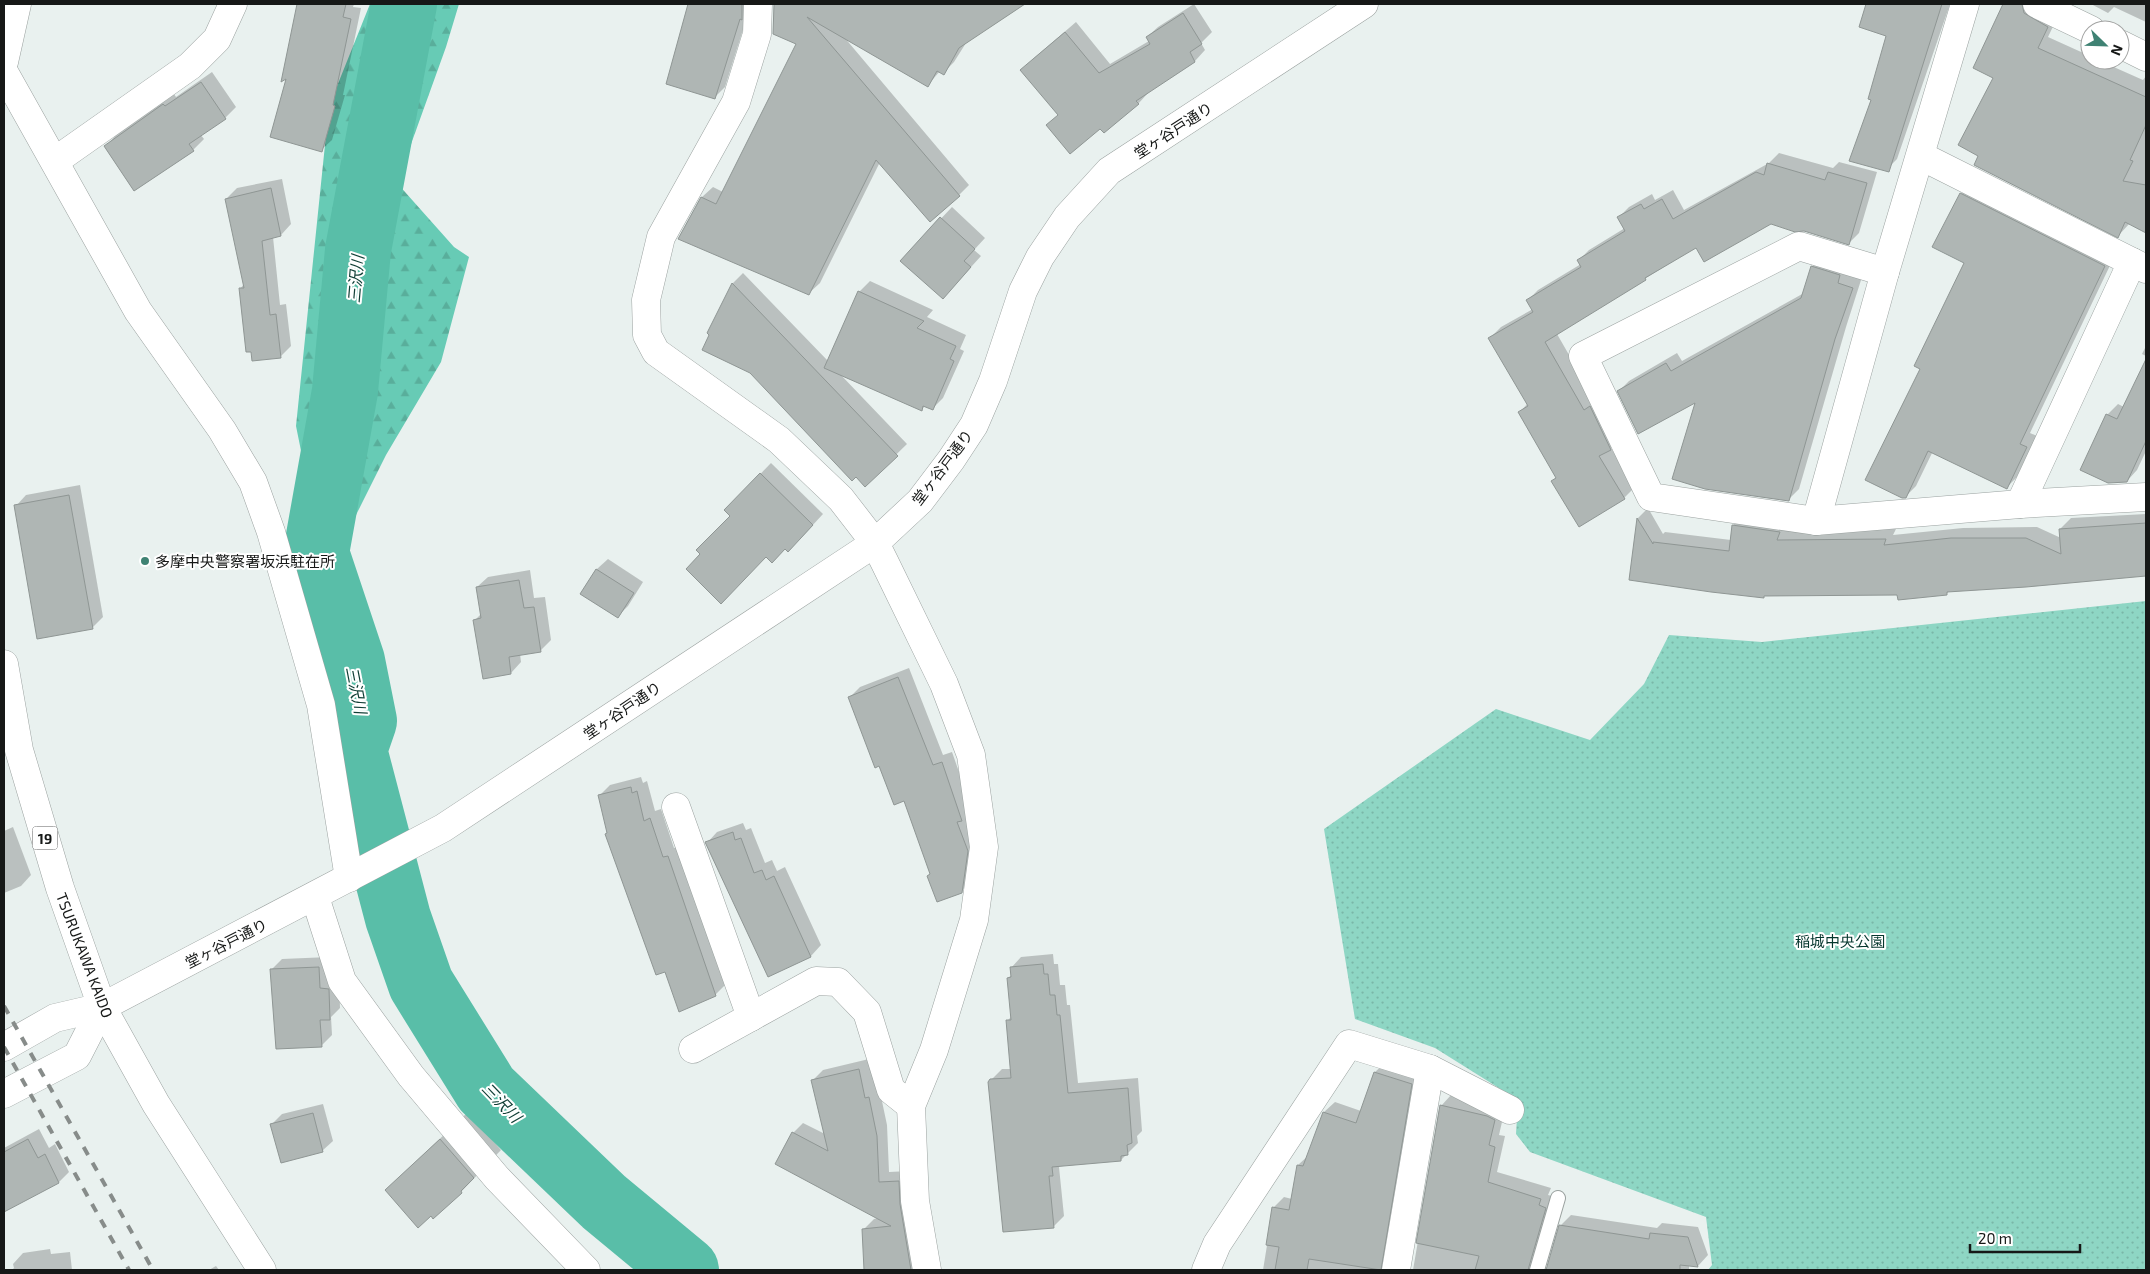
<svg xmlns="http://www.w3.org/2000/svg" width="2150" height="1274" font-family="'Exo 2','Noto Sans JP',sans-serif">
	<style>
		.green { fill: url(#green-dots) }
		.forest { fill: url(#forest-firs) }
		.shadow { fill: #0003 }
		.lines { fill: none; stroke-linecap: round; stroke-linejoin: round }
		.river { stroke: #59bea8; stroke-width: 66 }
		.building { fill: #afb6b4; stroke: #8f9694 }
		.lane-casing { stroke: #9ba2a0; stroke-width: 16 }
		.street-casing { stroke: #9ba2a0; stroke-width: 29 }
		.secondary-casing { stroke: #9ba2a0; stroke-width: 29 }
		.primary-casing { stroke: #9ba2a0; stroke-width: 29 }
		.lane { stroke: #fff; stroke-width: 14 }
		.street { stroke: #fff; stroke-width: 28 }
		.secondary { stroke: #fff; stroke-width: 28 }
		.primary { stroke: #fff; stroke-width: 28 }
		.rail { stroke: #878c8a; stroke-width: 4; stroke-dasharray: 9 9; stroke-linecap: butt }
		.poi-dot { fill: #3f8273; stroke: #fff; stroke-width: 2 }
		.labels { text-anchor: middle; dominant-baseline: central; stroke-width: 4; stroke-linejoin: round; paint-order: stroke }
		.shield { fill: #fff; stroke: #5c5d5d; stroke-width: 1 }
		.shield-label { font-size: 14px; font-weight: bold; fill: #161817 }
		.street-label { font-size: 15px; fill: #161817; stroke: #fff }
		.poi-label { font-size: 15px; fill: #161817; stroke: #fff; text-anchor: start }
		.park-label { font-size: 15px; fill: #06372e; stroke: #fff }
		.water-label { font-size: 16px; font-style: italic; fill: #0f3e35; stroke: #fff }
	</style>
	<defs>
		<pattern id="green-dots" width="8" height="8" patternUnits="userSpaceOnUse" patternTransform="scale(1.25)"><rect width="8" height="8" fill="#8ed6c4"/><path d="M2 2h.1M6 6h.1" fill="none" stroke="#7ab7a8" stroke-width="1.8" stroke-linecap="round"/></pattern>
		<pattern id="forest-firs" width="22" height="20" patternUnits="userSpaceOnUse" patternTransform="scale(1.25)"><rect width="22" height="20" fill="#67cbb5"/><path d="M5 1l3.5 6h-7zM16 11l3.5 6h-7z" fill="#59ae9b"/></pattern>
	</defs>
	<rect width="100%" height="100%" fill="#e9f1ef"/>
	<polygon class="green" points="2146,601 2146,1270 1708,1270 1712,1265 1706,1217 1530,1152 1516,1134 1518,1100 1435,1048 1355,1019 1324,829 1496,709 1590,740 1644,684 1669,635 1762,642"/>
	<polygon class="forest" points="370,4 459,4 446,47 397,183 454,247 469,257 441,362 386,455 326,575 296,426 329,106"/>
	<g class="shadow">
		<polygon points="298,4 354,4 353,7 361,8 343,95 345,95 332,140 321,150 288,76 283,79"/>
		<polygon points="690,4 751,4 725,87 715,97 668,84"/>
		<polygon points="774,4 1020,4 966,43 954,62 943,73 940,71 928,85 844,37 969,185 959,195 880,162 820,283 809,293 680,238 702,197 713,187 723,192 798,44 774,33"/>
		<polygon points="1194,4 1212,32 1201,43 1205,50 1195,61 1147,91 1148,93 1138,104 1100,127 1059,114 1033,59 1076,22 1110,64 1149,41 1147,37 1158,27"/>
		<polygon points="1867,4 1950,4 1897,159 1886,170 1873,100 1888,35 1860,27"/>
		<polygon points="2005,4 2037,4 2058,16 2048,37 2090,56 2090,60 2098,60 2143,80 2146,76 2146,231 2130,223 2118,236 1980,155 1994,77 1975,68"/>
		<polygon points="2091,4 2146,4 2146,22 2114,7 2108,13"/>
		<polygon points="212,72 236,107 225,118 200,134 204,139 193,150 106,146 116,135 174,94 176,97"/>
		<polygon points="1779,153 1833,168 1839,162 1877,172 1859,233 1849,243 1804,230 1771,223 1697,246 1557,334 1595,400 1621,438 1611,448 1635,487 1624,498 1579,526 1552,481 1557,477 1520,412 1528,403 1490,338 1501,327 1533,309 1528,300 1538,290 1581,264 1579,260 1589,250 1625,228 1619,217 1629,207 1652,194 1655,200 1673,190 1684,210 1769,163"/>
		<polygon points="282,179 291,224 281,235 273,237 280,305 286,304 291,346 280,357 240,289 244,284 226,199 237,188"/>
		<polygon points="1971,183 2115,255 2030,433 2037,436 2017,477 2006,488 1933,451 1916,486 1905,497 1922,369 1966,262 1961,194"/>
		<polygon points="952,207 985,238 974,250 981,256 953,287 902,260"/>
		<polygon points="1823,256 1862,277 1846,327 1799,489 1788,500 1697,400 1619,391 1629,381 1677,353 1682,361 1804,293 1812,267"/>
		<polygon points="743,273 828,361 859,292 870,281 933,310 927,317 966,335 960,349 964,351 943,398 932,409 925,406 922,409 839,373 907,444 865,485 751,371 708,333 733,283"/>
		<polygon points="2146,346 2146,356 2142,354"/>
		<polygon points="2146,362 2146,451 2137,470 2127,481 2107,415 2118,404 2124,407"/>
		<polygon points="771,463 823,514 799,540 732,516 725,510"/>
		<polygon points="80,485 103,617 92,628 16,506 26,495"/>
		<polygon points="1648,508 1663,534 1665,532 1731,540 1733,525 1744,515 1787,530 1896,529 1893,535 1963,528 2037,527 2061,538 2060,529 2071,518 2146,514 2146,575 1950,590 1947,593 1766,595 1763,597 1631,579 1638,518"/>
		<polygon points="608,559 643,582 628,606 617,617 581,594 597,569"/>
		<polygon points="530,570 534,598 545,597 551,640 541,650 520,654 521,662 511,673 475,620 482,613 477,587 488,577"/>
		<polygon points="909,668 943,755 952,752 972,809 972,881 961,891 931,873 904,799 880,764 850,697 860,687"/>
		<polygon points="641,777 643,783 647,781 655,811 661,809 674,848 679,846 726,984 715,995 665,970 657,973 606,834 608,832 599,796 610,785"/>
		<polygon points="743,823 746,830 751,828 765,863 772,860 777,871 785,867 821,945 811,956 768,976 707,843 717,832"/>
		<polygon points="13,827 31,875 21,886 4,893 4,831"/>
		<polygon points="1053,954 1054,964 1058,964 1060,985 1065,985 1067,1005 1070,1005 1078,1083 1138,1078 1142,1131 1137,1136 1138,1143 1121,1160 1062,1165 1059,1167 1064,1216 1053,1227 991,1080 1002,1069 1011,1069 1007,1021 1012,1016 1008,978 1012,975 1011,968 1021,957"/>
		<polygon points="329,957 339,979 340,1008 331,1017 332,1035 321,1046 271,970 282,959"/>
		<polygon points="869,1059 876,1088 879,1087 887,1125 889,1172 909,1171 925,1270 866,1270 863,1230 874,1219 879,1218 793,1133 803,1123 825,1134 813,1080 823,1070"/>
		<polygon points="1386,1062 1422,1074 1396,1270 1263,1270 1273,1208 1284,1197 1292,1199 1298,1165 1309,1155 1324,1112 1335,1102 1361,1111 1375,1072"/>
		<polygon points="1451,1095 1505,1109 1499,1135 1505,1136 1497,1172 1551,1188 1548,1195 1556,1197 1541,1266 1548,1268 1560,1226 1571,1215 1657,1228 1662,1223 1698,1227 1708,1255 1698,1266 1689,1265 1689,1270 1413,1270 1441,1106"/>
		<polygon points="323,1104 333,1141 322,1151 272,1124 282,1114"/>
		<polygon points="468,1112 501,1150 461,1192 386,1190"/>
		<polygon points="39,1129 49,1148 55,1144 69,1172 59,1182 4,1211 4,1148"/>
		<polygon points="50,1249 51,1254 70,1252 72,1270 12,1270 14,1268 13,1264 23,1253"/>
		<polygon points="216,1266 219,1270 209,1270"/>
	</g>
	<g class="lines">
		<polyline class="river" points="404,4 358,250 345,391 316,553 352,661 364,721 354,750 398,918 421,984 486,1089 604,1202 686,1270"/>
	</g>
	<g class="building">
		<polygon points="297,4 346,4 343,17 351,19 333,105 335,106 322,152 270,137 286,79 281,82"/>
		<polygon points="688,4 742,4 742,20 740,19 715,99 666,84"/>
		<polygon points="774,4 1025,4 959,48 944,75 937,71 928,87 807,17 960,196 930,222 876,160 809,295 678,239 701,197 716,204 796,44 773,34"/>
		<polygon points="1866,4 1942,4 1889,172 1849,161 1871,100 1868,99 1886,36 1859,27"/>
		<polygon points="2003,4 2022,4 2024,13 2048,27 2038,48 2146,97 2146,125 2130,160 2133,161 2123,181 2146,185 2146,233 2125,222 2118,238 1974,165 1978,156 1958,145 1993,78 1973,68"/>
		<polygon points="1183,13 1202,44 1190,52 1195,62 1136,101 1139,104 1104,133 1100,129 1070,154 1046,125 1058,115 1020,70 1065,32 1099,73 1150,44 1146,37"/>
		<polygon points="201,82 226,119 189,144 194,151 134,191 104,146 163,104 165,106"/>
		<polygon points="1767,163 1825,180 1828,172 1867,183 1849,245 1804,231 1795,232 1771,224 1704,262 1696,248 1645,278 1646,280 1545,342 1584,410 1590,406 1611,450 1599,456 1625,499 1579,527 1551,481 1556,478 1518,412 1528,406 1488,338 1533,312 1526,300 1581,267 1577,260 1625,231 1617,217 1641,204 1644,209 1662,199 1673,219 1756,172 1764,175"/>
		<polygon points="271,188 281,236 262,241 270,315 276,314 281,358 252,361 251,352 246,352 239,288 244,288 225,199"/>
		<polygon points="1960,193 2105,266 2020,444 2027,447 2007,489 1928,451 1906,498 1902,498 1865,480 1920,369 1914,366 1964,263 1932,247"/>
		<polygon points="940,217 975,249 964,261 971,267 943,299 900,261"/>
		<polygon points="1811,266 1840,275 1838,283 1853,288 1835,339 1789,501 1705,489 1672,479 1695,403 1638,434 1617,391 1666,363 1671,371 1801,298"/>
		<polygon points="732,283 898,456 865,487 856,477 852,481 750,373 702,350 709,335 707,333"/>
		<polygon points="858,291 924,321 917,328 956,346 950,359 954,361 933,410 923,406 922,411 824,368"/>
		<polygon points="2146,359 2146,441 2127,482 2108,483 2080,470 2106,414 2117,419"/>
		<polygon points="760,473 813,525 788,552 785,549 772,563 766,557 721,604 686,569 700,554 696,550 730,516 724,510"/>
		<polygon points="69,495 93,629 37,639 14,505"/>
		<polygon points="1637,518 1653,544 1653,542 1729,551 1732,525 1780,532 1777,540 1886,539 1884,545 1951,538 2026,538 2061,554 2059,529 2146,523 2146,576 2026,587 1947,592 1947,595 1898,600 1897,595 1764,596 1764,598 1711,592 1629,580"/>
		<polygon points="596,569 634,593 618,618 580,594"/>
		<polygon points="519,580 524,608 534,607 541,652 509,657 511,674 483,679 473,620 481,618 476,587"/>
		<polygon points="898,677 933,765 942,762 962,821 957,822 968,851 962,893 937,902 927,876 930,874 904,801 894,805 879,766 875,768 848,697"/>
		<polygon points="631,787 632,793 637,791 644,821 650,818 663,857 668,856 716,996 679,1012 665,972 656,975 605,834 607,833 598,795"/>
		<polygon points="733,832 735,840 741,838 754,873 762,870 766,880 774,876 811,957 768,977 705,842"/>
		<polygon points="1043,964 1044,974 1048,974 1050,995 1055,995 1057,1015 1060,1015 1068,1093 1128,1088 1132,1143 1127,1145 1128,1155 1121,1156 1121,1161 1052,1167 1053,1176 1049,1176 1054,1228 1003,1232 988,1082 990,1079 1011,1078 1006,1020 1011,1020 1007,978 1011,977 1010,967"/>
		<polygon points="319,967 320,988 329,989 330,1020 320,1020 322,1047 276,1049 270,969"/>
		<polygon points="859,1069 865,1098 869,1097 877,1136 879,1182 899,1181 900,1204 911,1270 864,1270 862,1229 891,1226 775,1164 792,1132 828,1151 811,1080"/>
		<polygon points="1374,1072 1412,1084 1381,1270 1309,1259 1307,1270 1275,1270 1279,1247 1266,1245 1272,1207 1289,1210 1297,1165 1303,1166 1323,1112 1356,1123"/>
		<polygon points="1440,1105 1487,1116 1495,1120 1489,1145 1495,1147 1488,1182 1541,1199 1539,1205 1546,1208 1528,1270 1475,1270 1479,1256 1416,1243"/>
		<polygon points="313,1113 323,1152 281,1163 270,1124"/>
		<polygon points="28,1139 38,1158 45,1154 59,1183 4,1212 4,1152"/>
		<polygon points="440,1139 474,1178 461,1191 462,1193 433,1219 431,1216 418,1228 385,1190"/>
		<polygon points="1559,1225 1649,1239 1650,1233 1688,1237 1698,1267 1680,1265 1680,1270 1546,1270"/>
	</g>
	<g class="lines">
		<g class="lane-casing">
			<polyline id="lane" points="1537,1270 1558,1198"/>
		</g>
		<g class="street-casing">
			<g id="street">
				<polyline points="758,4 757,34 736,102 661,237 646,300 647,335 656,352 779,440 841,499 875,543 885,563 944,684 971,755 984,847 974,920 934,1050 911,1106 915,1201 927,1270"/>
				<polyline points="2037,4 2091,30"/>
				<polyline points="2120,44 2146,57"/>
				<polyline points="4,72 138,311 222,430 253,482 271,532 321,705 349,878"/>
				<polyline points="1921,156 2146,269"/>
				<polyline points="55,161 190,66 217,39 233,4"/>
				<polyline points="1885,272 1799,246 1583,356 1651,497 1816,521 2020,504 2146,497"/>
				<polyline points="2020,504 2132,262"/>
				<polyline points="1816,521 1885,272 1965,4"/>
				<polyline points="676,807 751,1017"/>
				<polyline points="315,897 342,981 411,1076 497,1178 586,1270"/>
				<polyline points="4,1047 55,1018 102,1007"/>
				<polyline points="693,1049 816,981 838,982 867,1012 891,1090 911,1106"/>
				<polyline points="4,1094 77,1056 102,1007"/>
				<polyline points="1206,1270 1217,1244 1349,1044 1430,1069 1510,1110"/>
				<polyline points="1396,1270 1430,1069"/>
			</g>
		</g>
		<g class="secondary-casing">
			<polyline id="secondary" points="102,1007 443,828 875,543 920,501 951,460 974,425 993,381 1023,291 1040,257 1067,217 1109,171 1364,4"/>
		</g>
		<g class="primary-casing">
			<g id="primary">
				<polyline points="4,62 17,4"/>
				<polyline points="4,664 19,750 60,888 102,1007 156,1104 262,1270"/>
			</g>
		</g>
		<use href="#lane" class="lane"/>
		<use href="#street" class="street"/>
		<use href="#secondary" class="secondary"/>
		<use href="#primary" class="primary"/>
		<g class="rail">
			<polyline points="4,1006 153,1270"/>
			<polyline points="4,1047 129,1270"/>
		</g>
	</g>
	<circle class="poi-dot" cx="145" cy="561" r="5"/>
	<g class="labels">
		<rect class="shield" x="32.5" y="826.5" width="25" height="23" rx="4"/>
		<g class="shield-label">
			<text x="45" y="838">19</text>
		</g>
		<g class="street-label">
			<text transform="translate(1173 130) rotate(-33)">堂ヶ谷戸通り</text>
			<text transform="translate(942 467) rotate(-53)">堂ヶ谷戸通り</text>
			<text transform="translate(622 710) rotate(-34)">堂ヶ谷戸通り</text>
			<text transform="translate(226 943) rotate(-27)">堂ヶ谷戸通り</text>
			<text transform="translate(85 955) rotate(69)">TSURUKAWA KAIDO</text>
		</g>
		<g class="poi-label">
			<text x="155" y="561">多摩中央警察署坂浜駐在所</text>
		</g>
		<g class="park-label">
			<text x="1840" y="941">稲城中央公園</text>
		</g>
		<g class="water-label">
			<text transform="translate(355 279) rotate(-85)">三沢川</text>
			<text transform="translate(357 690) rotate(79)">三沢川</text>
			<text transform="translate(502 1102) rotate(46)">三沢川</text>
		</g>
	</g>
	<rect width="2150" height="1274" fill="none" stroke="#161817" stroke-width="10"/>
	<g transform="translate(2105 45) rotate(113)"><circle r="24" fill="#ffffff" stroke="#a2a3a2"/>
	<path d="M0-4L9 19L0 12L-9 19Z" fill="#3f8273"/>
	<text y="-8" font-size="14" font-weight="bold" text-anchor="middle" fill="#161817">N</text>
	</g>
	<path d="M1970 1244v8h110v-8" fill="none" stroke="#161817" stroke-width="2.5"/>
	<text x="1978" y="1244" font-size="15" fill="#161817" stroke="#ffffff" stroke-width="4" paint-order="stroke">20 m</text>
</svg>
